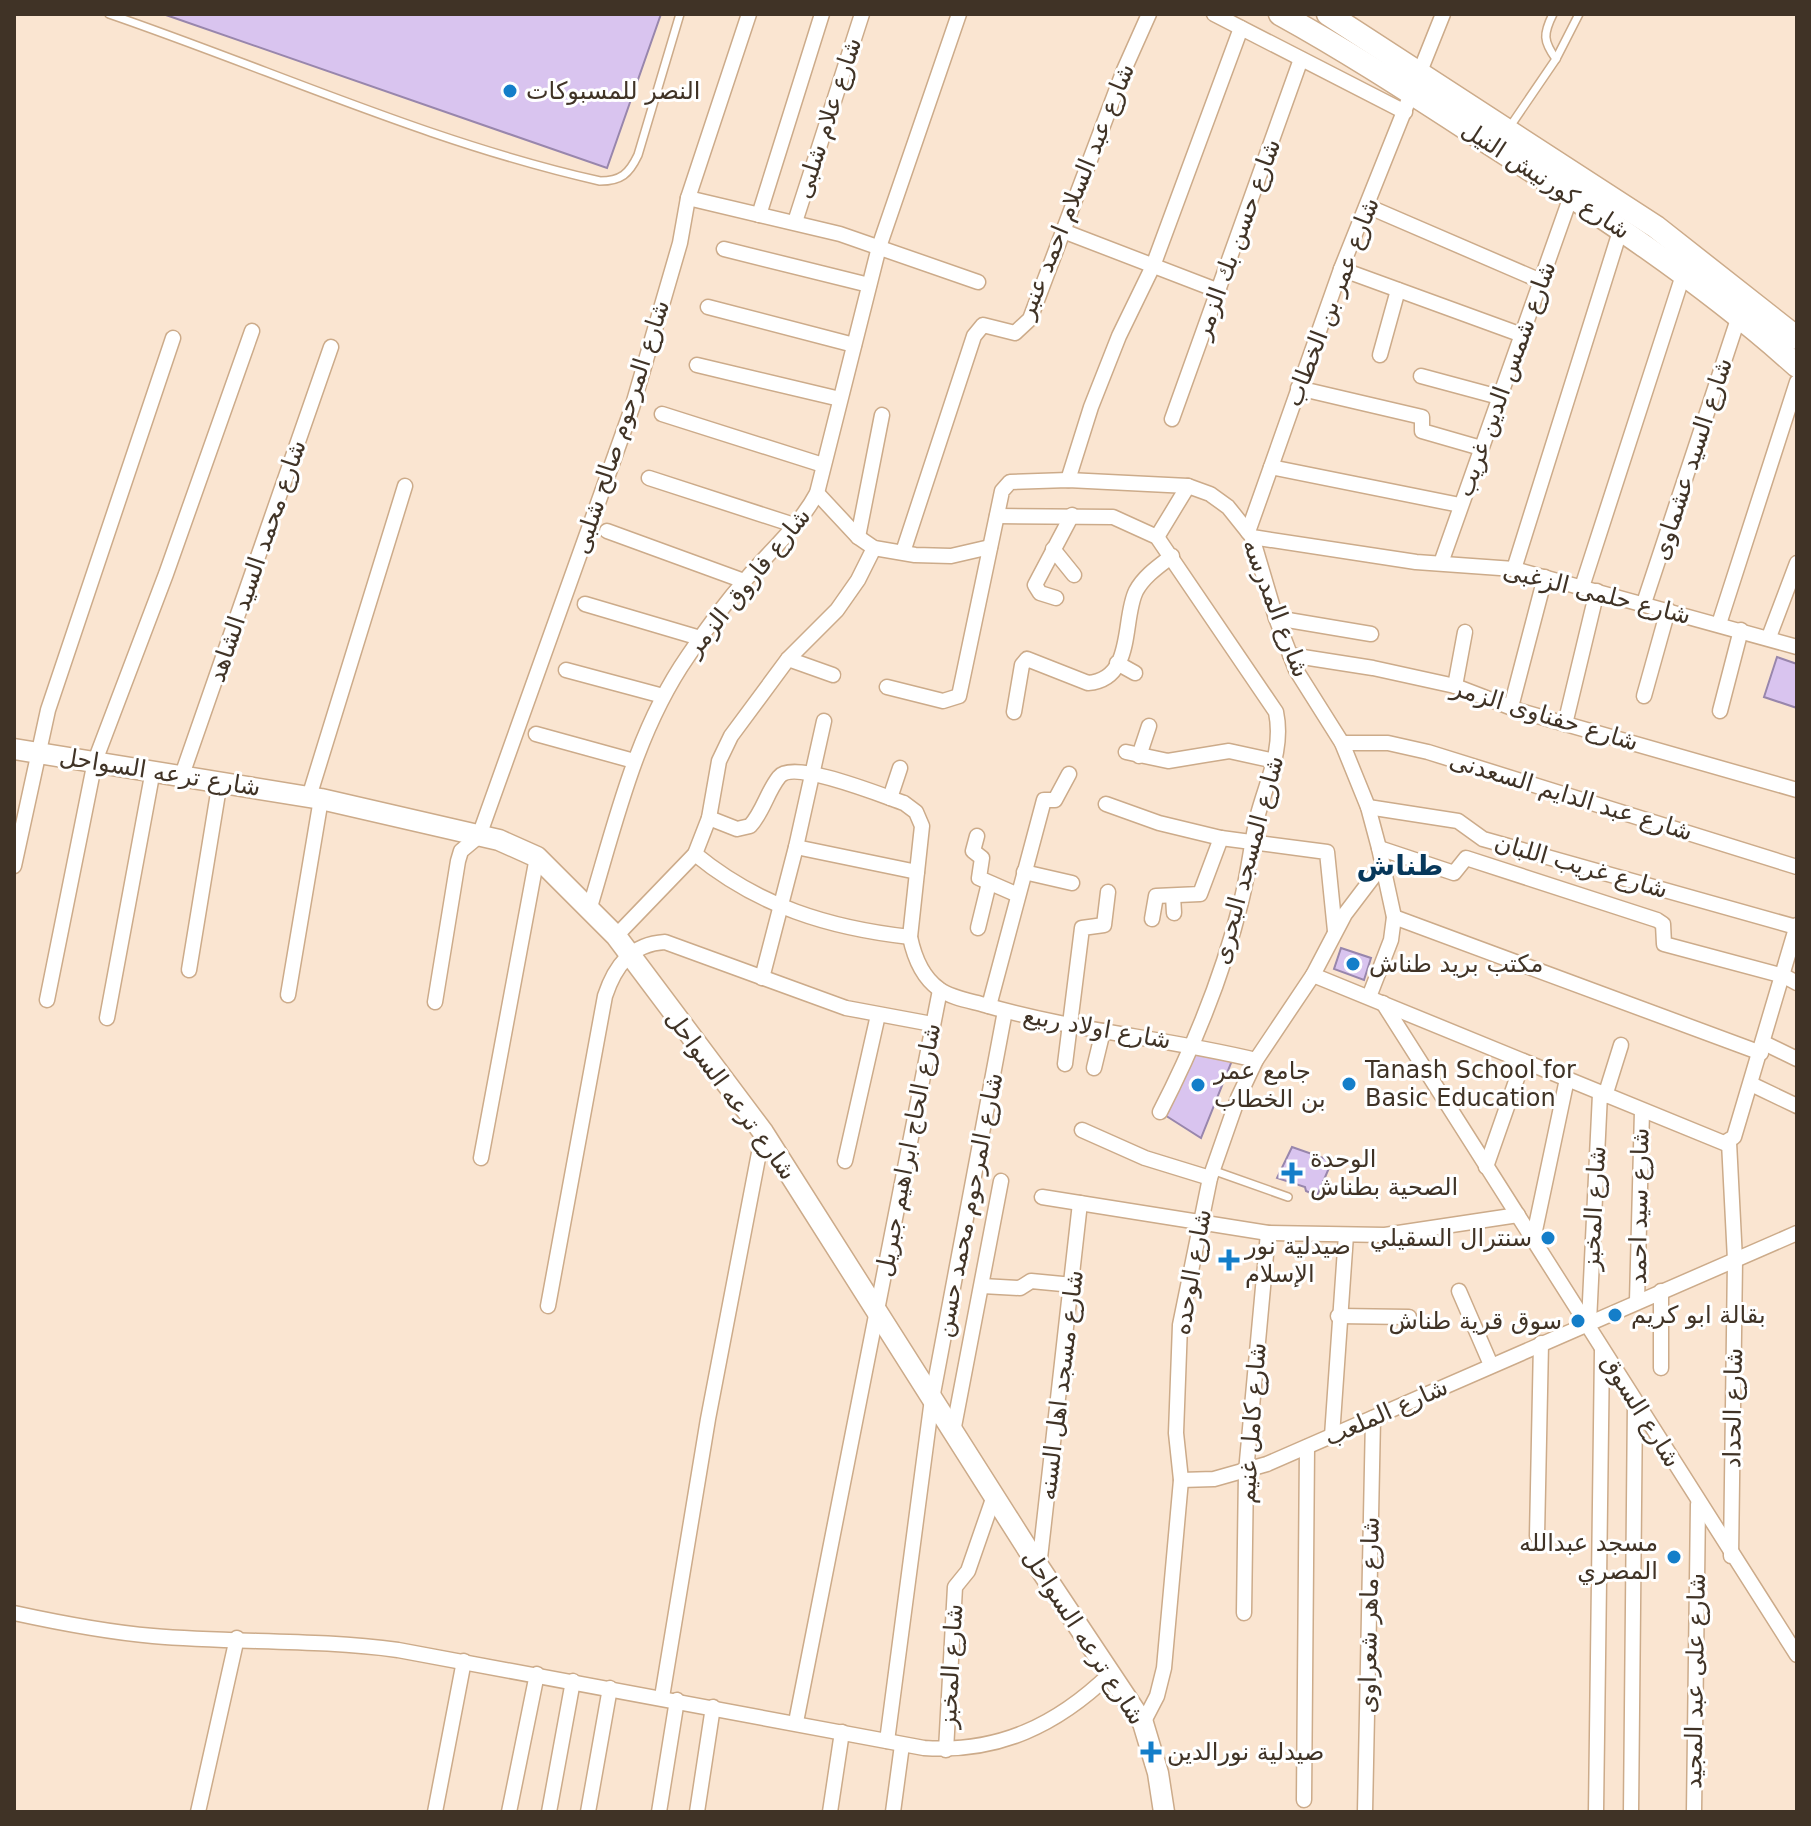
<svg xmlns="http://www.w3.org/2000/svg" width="1811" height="1826" font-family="'DejaVu Sans','Noto Naskh Arabic',sans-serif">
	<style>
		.building { fill: #d9c4ef; stroke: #9886ac; stroke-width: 2 }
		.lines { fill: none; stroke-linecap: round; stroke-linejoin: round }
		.service-casing { stroke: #ccab8a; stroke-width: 10 }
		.minor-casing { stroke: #ccab8a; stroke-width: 17 }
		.secondary-casing { stroke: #ccab8a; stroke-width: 23 }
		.primary-casing { stroke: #ccab8a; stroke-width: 25 }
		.service { stroke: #fff; stroke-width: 7 }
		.minor { stroke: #fff; stroke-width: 14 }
		.secondary { stroke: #fff; stroke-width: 20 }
		.primary { stroke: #fff; stroke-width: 22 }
		.poi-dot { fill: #147ec9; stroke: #fff; stroke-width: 3 }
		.labels { text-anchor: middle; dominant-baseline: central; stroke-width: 6; stroke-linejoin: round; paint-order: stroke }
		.poi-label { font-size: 24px; fill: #403326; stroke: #fff; text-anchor: start }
		.street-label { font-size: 24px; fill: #403326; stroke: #fff }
		.quarter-label { font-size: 28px; font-weight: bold; fill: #07385b; stroke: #fff }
	</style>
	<rect width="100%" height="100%" fill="#fae5d1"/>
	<g class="building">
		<polygon points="163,14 661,14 607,168"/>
		<polygon points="1777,657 1797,664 1797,708 1764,697"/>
		<polygon points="1341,948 1371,958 1364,980 1334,969"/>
		<polygon points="1195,1045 1233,1058 1201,1138 1160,1112"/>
		<polygon points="1292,1147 1332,1161 1317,1196 1306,1191 1305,1187 1277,1178"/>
	</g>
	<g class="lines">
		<g class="service-casing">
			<g id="service">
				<path d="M109,14C272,70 431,143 600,181C621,181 629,174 638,155L680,14"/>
				<path d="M1553,14C1543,34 1543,41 1556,59"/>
				<polyline points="1509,128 1556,59 1579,14"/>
				<polyline points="1212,1170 1288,1197"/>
			</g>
		</g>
		<g class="minor-casing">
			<g id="minor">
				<polyline points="1214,14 1405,112"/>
				<polyline points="688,198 840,234 978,282"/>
				<polyline points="1367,206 1541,281"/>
				<polyline points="759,215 822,14"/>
				<polyline points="795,222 862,14"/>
				<polyline points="1063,231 1219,291"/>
				<polyline points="724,249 869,285"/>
				<polyline points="1341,269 1522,335"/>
				<polyline points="708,307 854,345"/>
				<polyline points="1380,355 1398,290"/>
				<polyline points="697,365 840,399"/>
				<polyline points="1421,376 1499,397"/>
				<polyline points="1298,388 1422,417 1422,431 1481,448"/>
				<polyline points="662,414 823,465"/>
				<polyline points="1172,419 1301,59"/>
				<polyline points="1271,467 1460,505"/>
				<polyline points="649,478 794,525"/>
				<polyline points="1068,480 1091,407 1119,336 1153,266 1241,28"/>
				<polyline points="817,493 858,537 874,548 915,555 951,556 990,547"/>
				<path d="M997,516L1113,517L1157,537L1276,712C1284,750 1266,782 1257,818C1251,846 1248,875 1241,902C1223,975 1194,1046 1160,1112"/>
				<polyline points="607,531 744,581"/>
				<polyline points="1248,532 1341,269 1443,14"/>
				<polyline points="858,537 882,415"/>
				<polyline points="1157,537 1188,486"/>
				<polyline points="1252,537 1416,562 1514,569 1797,647"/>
				<polyline points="1053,549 1074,575"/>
				<polyline points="903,552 974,336 983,325 1015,333 1030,319 1124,70 1149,14"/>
				<polyline points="1441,563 1571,196"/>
				<polyline points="1514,569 1621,228"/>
				<polyline points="1582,587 1684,272"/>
				<polyline points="1056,598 1040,593 1035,585 1072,515"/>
				<polyline points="1644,603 1739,316"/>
				<polyline points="585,604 700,638"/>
				<polyline points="1276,618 1371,634"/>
				<polyline points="1719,624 1797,382"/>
				<polyline points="1769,637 1797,563"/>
				<polyline points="1290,655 1373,668 1455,686 1520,711 1797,790"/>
				<polyline points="788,659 833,675"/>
				<polyline points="1117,663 1135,673"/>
				<polyline points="566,670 663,696"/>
				<polyline points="1455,686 1465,632"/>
				<polyline points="887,687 943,701 959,696 1002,491 1010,482 1068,480 1188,486 1210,494 1228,507 1252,537 1276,618 1296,670 1342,743 1368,807 1379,848 1394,917 1391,940 1369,997"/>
				<polyline points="1644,696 1668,610"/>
				<polyline points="1511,707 1545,577"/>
				<polyline points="1720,711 1741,630"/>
				<path d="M1014,712L1022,665L1027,659L1088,683C1135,679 1122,619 1136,591C1144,576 1159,566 1172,556"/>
				<polyline points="1565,724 1597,591"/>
				<polyline points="536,734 634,761"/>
				<polyline points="1342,743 1388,743 1428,752 1797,867"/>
				<polyline points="1126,752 1168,761 1229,751 1275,761"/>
				<polyline points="1139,756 1149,726"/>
				<polyline points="182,775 331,347"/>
				<polyline points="309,797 405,486"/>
				<polyline points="890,798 900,768"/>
				<polyline points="1106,804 1159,823 1221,838 1327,852 1335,931"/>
				<polyline points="1368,807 1458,821 1483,839 1796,927"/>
				<path d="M709,818L737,829L750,826C763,812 767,792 779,777C793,759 883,796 904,803L916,812L922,826L910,937C914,956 922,977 939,989C951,998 971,1001 985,1005C1074,1031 1166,1038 1256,1060"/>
				<polyline points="977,836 973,851 982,858 979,878 1018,895"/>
				<polyline points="796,847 917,872"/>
				<polyline points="1379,848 1454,873 1466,858 1657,920 1663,924 1664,944 1784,976 1797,983"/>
				<path d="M695,854C758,906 829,928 910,937"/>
				<polyline points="14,866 48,710 173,338"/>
				<polyline points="1024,872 1072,883"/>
				<polyline points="1173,896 1174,913"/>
				<path d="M590,907C616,821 636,731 688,656C706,629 726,602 747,578C771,550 800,525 817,493L879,247L959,14"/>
				<polyline points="1394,917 1761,1053"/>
				<polyline points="1152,919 1156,896 1200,894 1221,838"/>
				<polyline points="978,928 989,883"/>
				<polyline points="616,936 695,854 709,818 719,761 731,736 788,659 837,610 858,580 874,548"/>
				<polyline points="189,970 220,781"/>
				<polyline points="1313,975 1724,1143 1734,1137 1797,925"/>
				<polyline points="762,978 796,847 824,721"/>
				<polyline points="288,995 321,799"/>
				<polyline points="47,1000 95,761 166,574 252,331"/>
				<polyline points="435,1002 458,861 461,851 479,836 632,408 680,243 688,198 749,14"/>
				<polyline points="1383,1003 1797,1655"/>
				<polyline points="989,1006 1044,800 1055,800 1069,774"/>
				<polyline points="107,1018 153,770"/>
				<polyline points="1764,1043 1797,1059"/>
				<polyline points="1065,1064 1082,928 1104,925 1108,892"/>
				<polyline points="1094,1068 1103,1031"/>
				<polyline points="1751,1084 1797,1106"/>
				<polyline points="1605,1096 1621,1045"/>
				<polyline points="1082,1130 1145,1158 1210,1178"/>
				<polyline points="1729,1142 1735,1260 1731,1556"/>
				<polyline points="481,1158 537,857"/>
				<polyline points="845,1161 878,1015"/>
				<polyline points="1486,1167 1523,1061"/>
				<polyline points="1042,1197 1268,1233 1385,1235 1518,1215"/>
				<polyline points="1533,1240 1567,1079"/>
				<polyline points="982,1286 1020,1288 1031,1281 1073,1285"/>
				<polyline points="1459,1291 1491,1365"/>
				<polyline points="1661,1291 1661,1368"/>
				<polyline points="1637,1301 1642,1111"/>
				<path d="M548,1306L605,996C615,966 631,944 665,942L846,1008L932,1024"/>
				<polyline points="1338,1316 1409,1317"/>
				<polyline points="1589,1322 1600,1094"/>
				<polyline points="953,1432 1001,1181"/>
				<polyline points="1332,1436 1346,1235"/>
				<polyline points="1181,1480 1214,1479 1267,1464 1797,1233"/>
				<polyline points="1537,1536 1541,1343"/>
				<polyline points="1039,1567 1080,1203"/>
				<path d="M14,1613C60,1623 106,1632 153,1636C235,1643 317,1639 398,1650L924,1748C999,1753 1057,1725 1110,1674"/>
				<polyline points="1244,1613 1246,1472 1268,1233"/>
				<polyline points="662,1697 708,1419 763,1132"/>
				<polyline points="796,1722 940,990"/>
				<polyline points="1143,1723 1157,1696 1164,1668 1181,1480 1176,1433 1180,1325 1210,1178 1238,1098 1256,1060 1313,975 1345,914 1383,864"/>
				<polyline points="887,1741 932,1399 1005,1011"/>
				<polyline points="946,1750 955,1587 968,1571 994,1496"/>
				<polyline points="1304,1800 1307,1447"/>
				<polyline points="198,1812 237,1638"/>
				<polyline points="435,1812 464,1661"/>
				<polyline points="509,1812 537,1674"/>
				<polyline points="549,1812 573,1681"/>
				<polyline points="588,1812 610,1688"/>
				<polyline points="659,1812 677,1700"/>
				<polyline points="697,1812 713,1707"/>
				<polyline points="830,1812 842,1732"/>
				<polyline points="893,1812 902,1745"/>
				<polyline points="1365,1812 1373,1418"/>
				<polyline points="1596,1812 1602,1350"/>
				<polyline points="1631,1812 1635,1402"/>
				<polyline points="1694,1812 1698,1504"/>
			</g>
		</g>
		<g class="secondary-casing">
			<polyline id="secondary" points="14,749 321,799 499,840 537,857 616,936 763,1132 1039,1567 1143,1723 1158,1773 1164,1812"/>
		</g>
		<g class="primary-casing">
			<g id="primary">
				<path d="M1280,14C1351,53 1419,98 1487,142C1595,211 1701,280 1797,366"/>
				<polyline points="1328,14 1656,227 1797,338"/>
			</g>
		</g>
		<use href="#service" class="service"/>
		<use href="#minor" class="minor"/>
		<use href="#secondary" class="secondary"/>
		<use href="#primary" class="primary"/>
	</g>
	<g class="poi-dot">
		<circle cx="510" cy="91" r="8"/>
		<circle cx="1353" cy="964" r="8"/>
		<circle cx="1349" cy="1084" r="8"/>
		<circle cx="1198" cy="1085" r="8"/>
		<path d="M1288 1161h8v8h8v8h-8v8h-8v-8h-8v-8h8z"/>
		<circle cx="1548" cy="1238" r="8"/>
		<path d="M1225 1248h8v8h8v8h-8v8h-8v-8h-8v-8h8z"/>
		<circle cx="1615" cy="1315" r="8"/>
		<circle cx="1578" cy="1321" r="8"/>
		<circle cx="1674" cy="1557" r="8"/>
		<path d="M1147 1740h8v8h8v8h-8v8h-8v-8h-8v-8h8z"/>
	</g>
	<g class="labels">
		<g class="poi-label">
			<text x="526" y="91">النصر للمسبوكات</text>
			<text x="1369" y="964">مكتب بريد طناش</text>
			<text x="1365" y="1070">Tanash School for<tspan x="1365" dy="28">Basic Education</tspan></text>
			<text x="1214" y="1071">جامع عمر<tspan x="1214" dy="28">بن الخطاب</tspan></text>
			<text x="1310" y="1159">الوحدة<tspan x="1310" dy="28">الصحية بطناش</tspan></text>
			<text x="1532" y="1238" text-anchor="end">سنترال السقيلي</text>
			<text x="1245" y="1246">صيدلية نور<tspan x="1245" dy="28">الإسلام</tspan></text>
			<text x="1631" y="1315">بقالة ابو كريم</text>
			<text x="1562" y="1321" text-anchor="end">سوق قرية طناش</text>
			<text x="1658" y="1543" text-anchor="end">مسجد عبدالله<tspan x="1658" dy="28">المصري</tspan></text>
			<text x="1167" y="1752">صيدلية نورالدين</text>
		</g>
		<g class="street-label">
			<text transform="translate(828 118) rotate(-72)">شارع علام شلبى</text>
			<text transform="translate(1546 180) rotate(33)">شارع كورنيش النيل</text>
			<text transform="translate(1076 191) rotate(-68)">شارع عبد السلام احمد عنبر</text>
			<text transform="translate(1237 239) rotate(-70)">شارع حسن بك الزمر</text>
			<text transform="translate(1332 302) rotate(-69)">شارع عمر بن الخطاب</text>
			<text transform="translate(1506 379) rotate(-70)">شارع شمس الدين غريب</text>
			<text transform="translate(621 427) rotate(-72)">شارع المرحوم صالح شلبى</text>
			<text transform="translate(1692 459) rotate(-72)">شارع السيد عشماوى</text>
			<text transform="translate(257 561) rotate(-71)">شارع محمد السيد الشاهد</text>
			<text transform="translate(748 582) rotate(-51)">شارع فاروق الزمر</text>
			<text transform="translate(1597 593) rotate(14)">شارع حلمى الزغبى</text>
			<text transform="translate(1276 608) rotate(69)">شارع المدرسه</text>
			<text transform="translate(1545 715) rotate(17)">شارع حفناوى الزمر</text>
			<text transform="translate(160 772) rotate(9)">شارع ترعه السواحل</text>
			<text transform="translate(1571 796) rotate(17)">شارع عبد الدايم السعدنى</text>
			<text transform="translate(1248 860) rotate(-75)">شارع المسجد البحرى</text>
			<text transform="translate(1581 866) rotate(16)">شارع غريب اللبان</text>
			<text transform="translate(1097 1028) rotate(10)">شارع اولاد ربيع</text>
			<text transform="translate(731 1095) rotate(54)">شارع ترعه السواحل</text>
			<text transform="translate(908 1150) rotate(-79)">شارع الحاج ابراهيم جبريل</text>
			<text transform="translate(969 1205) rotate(-79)">شارع المرحوم محمد حسن</text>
			<text transform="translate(1639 1206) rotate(-89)">شارع سيد احمد</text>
			<text transform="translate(1594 1208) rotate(-87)">شارع المخبز</text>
			<text transform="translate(1192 1272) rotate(-80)">شارع الوحده</text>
			<text transform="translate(1061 1385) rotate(-83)">شارع مسجد اهل السنه</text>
			<text transform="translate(1733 1408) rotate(-89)">شارع الحداد</text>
			<text transform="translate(1641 1411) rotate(58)">شارع السوق</text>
			<text transform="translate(1386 1412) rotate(-24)">شارع الملعب</text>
			<text transform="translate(1252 1423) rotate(-86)">شارع كامل غنيم</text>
			<text transform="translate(1369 1615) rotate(-89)">شارع ماهر شعراوى</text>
			<text transform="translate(1084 1637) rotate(57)">شارع ترعه السواحل</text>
			<text transform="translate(951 1666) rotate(-87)">شارع المخبز</text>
			<text transform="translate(1695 1681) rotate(-89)">شارع على عبد المجيد</text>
		</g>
		<g class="quarter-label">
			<text x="1400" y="865">طناش</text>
		</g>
	</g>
	<rect width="1811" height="1826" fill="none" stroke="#403326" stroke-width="32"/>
</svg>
